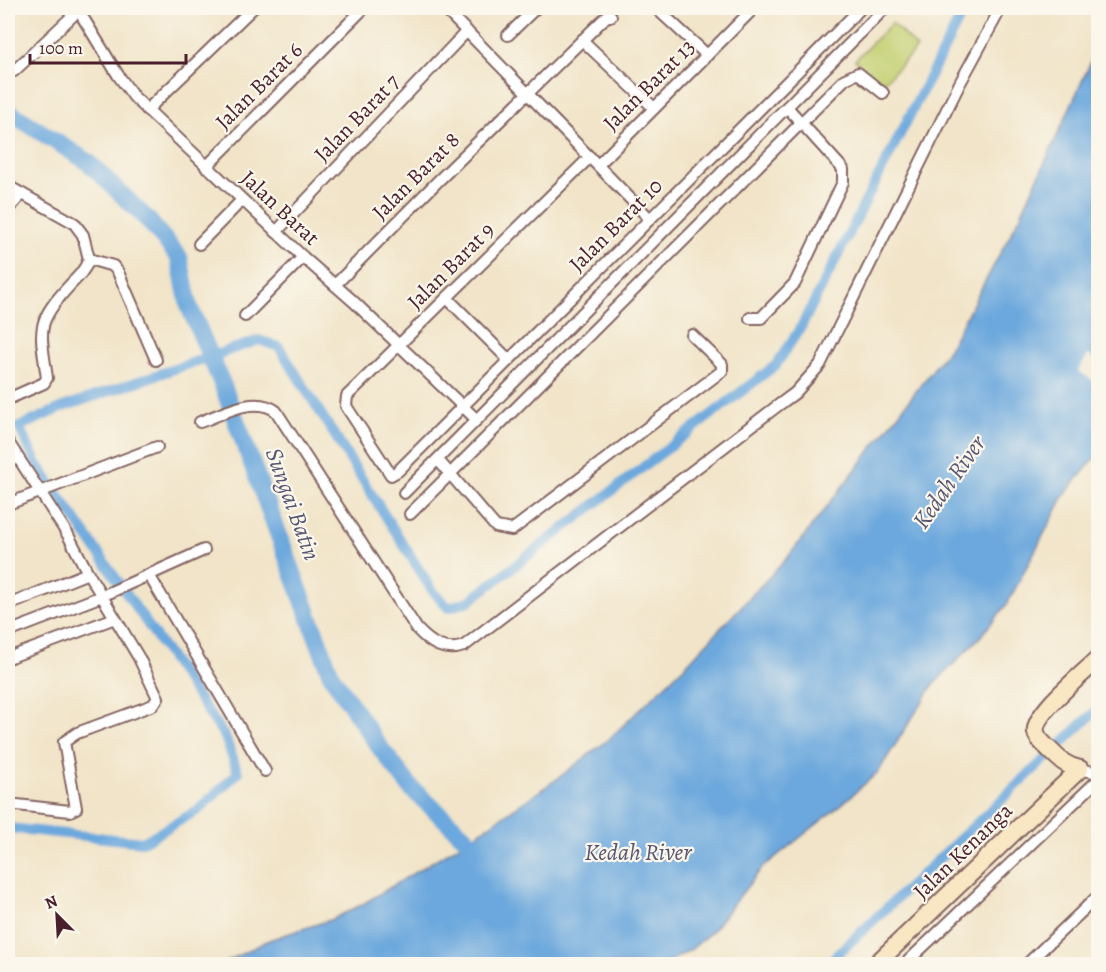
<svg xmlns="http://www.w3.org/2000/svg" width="1106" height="972" font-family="Alegreya,serif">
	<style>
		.green { fill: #c3d072; stroke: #86784e; stroke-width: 1.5 }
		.water { fill: #6ca8dd; stroke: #5b6484; stroke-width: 1.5 }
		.pier { fill: #f1e4c8 }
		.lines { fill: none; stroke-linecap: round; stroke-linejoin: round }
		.canal { stroke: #6ca8dd; stroke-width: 10 }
		.river { stroke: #6ca8dd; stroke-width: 18 }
		.street-casing { stroke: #846462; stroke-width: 14 }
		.secondary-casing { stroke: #846462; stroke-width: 20 }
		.street { stroke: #fff; stroke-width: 10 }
		.secondary { stroke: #f9e7c3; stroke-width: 16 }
		.labels { text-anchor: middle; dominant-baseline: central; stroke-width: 4.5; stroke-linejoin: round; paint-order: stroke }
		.street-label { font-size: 22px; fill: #4a1f2b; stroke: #fbf7ec }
		.water-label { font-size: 24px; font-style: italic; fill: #585672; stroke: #fbf7ec }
	</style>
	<rect width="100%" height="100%" fill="#fbf7ec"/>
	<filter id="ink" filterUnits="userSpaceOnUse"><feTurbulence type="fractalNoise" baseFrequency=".0167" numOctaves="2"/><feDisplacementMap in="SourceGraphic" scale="12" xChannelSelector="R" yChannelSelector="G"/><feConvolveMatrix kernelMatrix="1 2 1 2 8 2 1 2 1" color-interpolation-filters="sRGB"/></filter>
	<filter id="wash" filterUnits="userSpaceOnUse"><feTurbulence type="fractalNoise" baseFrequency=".008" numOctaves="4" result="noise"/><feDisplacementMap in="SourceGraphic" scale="24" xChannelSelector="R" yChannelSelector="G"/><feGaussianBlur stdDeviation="1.35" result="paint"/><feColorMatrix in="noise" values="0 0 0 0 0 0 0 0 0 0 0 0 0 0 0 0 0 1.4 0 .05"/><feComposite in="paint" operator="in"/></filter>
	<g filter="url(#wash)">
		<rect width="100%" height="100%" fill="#f1e4c8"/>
		<polygon class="green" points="892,23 917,48 881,85 855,60"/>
		<polygon class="water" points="1098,46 1098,454 1065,494 1007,604 981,636 933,685 878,772 841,805 762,868 712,931 692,949 665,964 222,964 269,940 333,919 363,904 468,840 557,779 609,739 685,666 788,557 948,350 1020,217"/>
		<polygon class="pier" points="1088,355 1098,361 1098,383 1078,371"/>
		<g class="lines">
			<g class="canal">
				<polyline points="8,828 143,842 198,810 238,773 225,737 36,462 19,427 63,407 259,340 279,347 432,590 448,608 469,601 776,365 801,327 965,8"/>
				<polyline points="827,964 1098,709"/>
			</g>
			<polyline class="river" points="8,111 88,162 147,219 179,257 189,306 223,386 331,675 378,745 412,789 468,840 477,860"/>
		</g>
	</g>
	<g filter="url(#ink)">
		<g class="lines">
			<g class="street-casing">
				<g id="street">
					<polyline points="77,8 118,75 134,97 303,257 353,301 477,420"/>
					<polyline points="444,8 650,219"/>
					<polyline points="656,8 707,55"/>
					<polyline points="508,35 536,8"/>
					<polyline points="582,40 654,108"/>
					<polyline points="14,71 81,8"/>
					<polyline points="147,110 253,8"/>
					<polyline points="590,157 347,396 346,406 391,475 398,471 861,8"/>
					<polyline points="598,165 754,8"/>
					<polyline points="206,167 364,8"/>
					<path d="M8,186L74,223L83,235L89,259C85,270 78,277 70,285C35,323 40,329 47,378L44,383L8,399"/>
					<polyline points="8,209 22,194"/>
					<polyline points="276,232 467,31"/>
					<polyline points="199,244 242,200"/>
					<polyline points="89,259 113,266 118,272 156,360"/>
					<polyline points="335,285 438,181 607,16 611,16"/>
					<polyline points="447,298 509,360"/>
					<polyline points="245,316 303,257"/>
					<polyline points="750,318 761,318 795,283 843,182 843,169 787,107"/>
					<path d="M200,422C223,414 254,395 276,411L417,629C430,643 444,653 464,646L776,407L795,393L820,365L960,83L1001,8"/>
					<polyline points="8,442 68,535 88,573"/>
					<polyline points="438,460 496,527 512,530 722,371 722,364 692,335"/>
					<polyline points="404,493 885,8"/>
					<polyline points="8,504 157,447"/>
					<polyline points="410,514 845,79 858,73 883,93"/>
					<polyline points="149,575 265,771"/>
					<polyline points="8,605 88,573 139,658 158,698 153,705 77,733 64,742 76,808 70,811 8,804"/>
					<polyline points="8,632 102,596 204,550"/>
					<polyline points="8,658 115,618"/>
					<polyline points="1080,769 1098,773"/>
					<polyline points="905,964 1098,780"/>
					<polyline points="1027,964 1098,896"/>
				</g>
			</g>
			<g class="secondary-casing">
				<g id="secondary">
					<path d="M1080,769C1066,766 1060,760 1050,750C1045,745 1037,739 1036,732C1032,714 1085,672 1098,659"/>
					<polyline points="876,964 1080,769"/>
				</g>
			</g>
			<use href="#street" class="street"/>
			<use href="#secondary" class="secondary"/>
		</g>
	</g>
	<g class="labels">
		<g class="street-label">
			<text transform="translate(649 85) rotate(-45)">Jalan Barat 13</text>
			<text transform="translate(259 86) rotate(-45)">Jalan Barat 6</text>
			<text transform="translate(357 118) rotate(-46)">Jalan Barat 7</text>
			<text transform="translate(416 176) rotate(-45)">Jalan Barat 8</text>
			<text transform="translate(280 208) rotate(43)">Jalan Barat</text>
			<text transform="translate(616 225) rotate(-45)">Jalan Barat 10</text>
			<text transform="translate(451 266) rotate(-45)">Jalan Barat 9</text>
			<text transform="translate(963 851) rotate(-44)">Jalan Kenanga</text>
		</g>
		<g class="water-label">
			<text transform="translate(949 482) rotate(-55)">Kedah River</text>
			<text transform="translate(293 504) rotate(70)">Sungai Batin</text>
			<text x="638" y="852">Kedah River</text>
		</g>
	</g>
	<rect width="1106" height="972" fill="none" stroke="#fbf7ec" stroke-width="30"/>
	<g transform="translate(57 915) rotate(336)" stroke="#fbf7ec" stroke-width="4.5" paint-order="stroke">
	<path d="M0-4.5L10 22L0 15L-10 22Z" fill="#4a1f2b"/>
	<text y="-9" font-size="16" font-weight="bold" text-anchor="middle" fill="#4a1f2b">N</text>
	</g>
	<path d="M30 54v9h156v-9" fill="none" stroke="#4a1f2b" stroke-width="3"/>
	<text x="39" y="54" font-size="18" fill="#4a1f2b" stroke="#fbf7ec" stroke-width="4.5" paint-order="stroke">100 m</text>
</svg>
